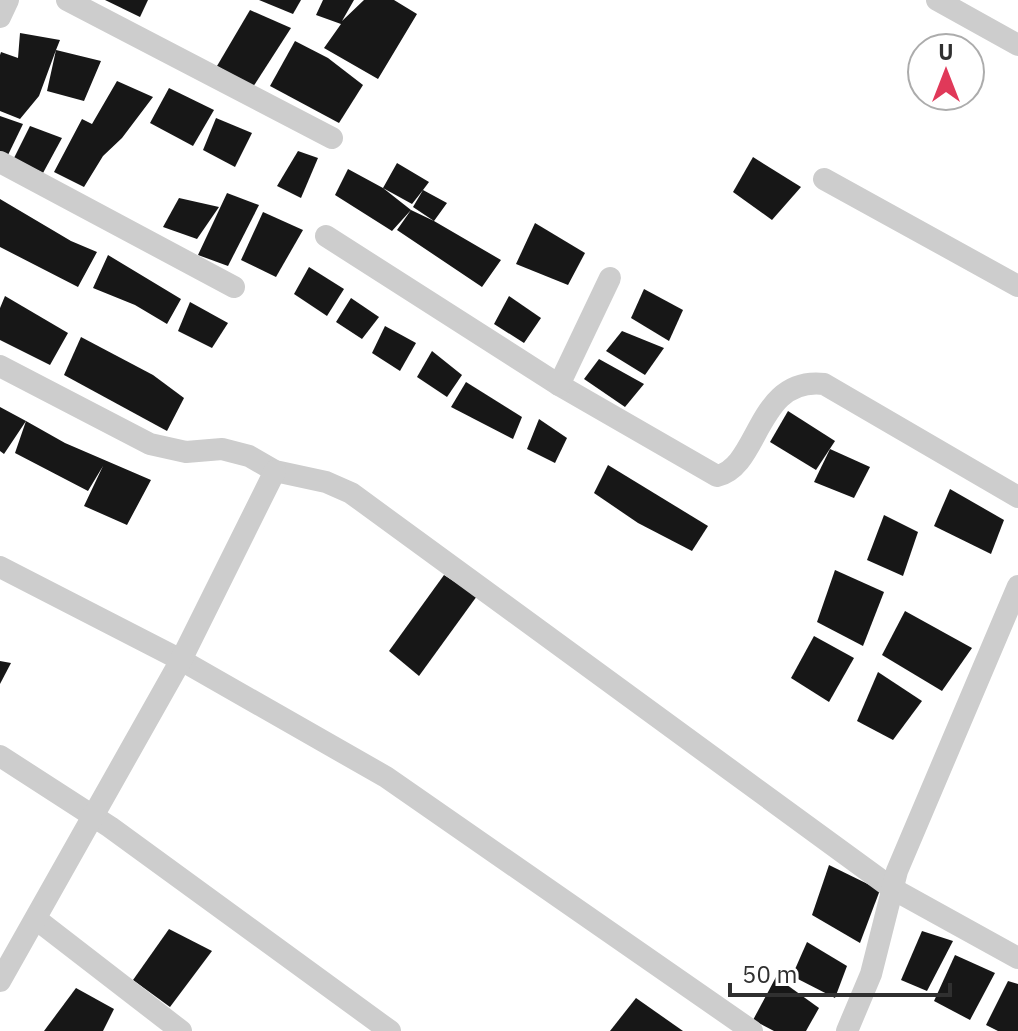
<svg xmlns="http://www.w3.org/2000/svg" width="1018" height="1031" font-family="'IBM Plex Sans',sans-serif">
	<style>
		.building { fill: #171717; fill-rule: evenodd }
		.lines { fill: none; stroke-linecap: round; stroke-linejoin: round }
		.street { stroke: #cdcdcd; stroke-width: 22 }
	</style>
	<rect width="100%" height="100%" fill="#fff"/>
	<g class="building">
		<polygon points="105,0 148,0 140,17"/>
		<polygon points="259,0 301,0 293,14"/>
		<polygon points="323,0 354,0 342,21 364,0 394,0 417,14 378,79 324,48 341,24 316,15"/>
		<polygon points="250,10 291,28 253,87 217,66"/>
		<polygon points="20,33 60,40 56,50 101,61 84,101 47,91 56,50 39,96 20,119 0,111 0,55 1,52 18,58"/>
		<polygon points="295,41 328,58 363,85 339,123 270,86"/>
		<polygon points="117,81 153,97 122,138 103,156 84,187 54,172 82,119 92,124"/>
		<polygon points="169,88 214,110 193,146 150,123"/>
		<polygon points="0,116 23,124 8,155 0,151"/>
		<polygon points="216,118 252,133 235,167 203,150"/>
		<polygon points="30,126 62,138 43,173 14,158"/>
		<polygon points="298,151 318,158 301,198 277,186"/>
		<polygon points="753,157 801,187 772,220 733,192"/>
		<path d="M397,163L429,182L423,190L447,203L434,221L501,260L482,287L397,230L411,210L392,231L335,195L348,169L383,188ZM383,188L412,204L423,190L413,207L434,221L411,210Z"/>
		<polygon points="227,193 259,205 228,266 198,255"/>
		<polygon points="179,198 219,207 197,239 163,227"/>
		<polygon points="0,199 71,241 97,252 78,287 0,247"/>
		<polygon points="263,212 303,230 276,277 241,260"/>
		<polygon points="535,223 585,253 568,285 516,264"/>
		<polygon points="108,255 181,299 167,324 135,305 93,288"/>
		<polygon points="309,267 344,289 327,316 294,294"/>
		<polygon points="644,289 683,310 669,341 631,318"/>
		<polygon points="5,296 68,333 50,365 0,340 0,308"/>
		<polygon points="509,296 541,318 524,343 494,324"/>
		<polygon points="351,298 379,317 362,339 336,322"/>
		<polygon points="190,302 228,323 212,348 178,331"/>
		<polygon points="385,326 416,343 400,371 372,353"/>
		<polygon points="622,331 664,348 645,375 606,351"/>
		<polygon points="81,337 153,375 184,398 167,431 64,375"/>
		<polygon points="432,351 462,375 447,397 417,377"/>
		<polygon points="599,359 644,384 625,407 584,379"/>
		<polygon points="466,382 522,417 513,439 451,407"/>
		<polygon points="0,407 26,421 65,443 151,480 127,525 84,506 103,466 88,491 15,453 26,421 4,454 0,451"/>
		<polygon points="788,411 835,441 816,470 770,442"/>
		<polygon points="539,419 567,438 555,463 527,449"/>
		<polygon points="830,449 870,467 854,498 814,482"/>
		<polygon points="608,465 708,526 692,551 638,523 594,493"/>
		<polygon points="950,489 1004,520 991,554 934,526"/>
		<polygon points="884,515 918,532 903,576 867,560"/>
		<polygon points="835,570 884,592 863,646 817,622"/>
		<polygon points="444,575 477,596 419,676 389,651"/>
		<polygon points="905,611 972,648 942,691 882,655"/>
		<polygon points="814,636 854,658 829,702 791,678"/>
		<polygon points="0,661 11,663 0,684"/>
		<polygon points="878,672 922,701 893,740 857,721"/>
		<polygon points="829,865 880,890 860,943 812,915"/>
		<polygon points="169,929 212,951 170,1007 133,980"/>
		<polygon points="922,931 953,941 927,991 901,980"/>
		<polygon points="807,942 847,966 835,998 792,976"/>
		<polygon points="955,955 995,973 970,1020 934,1001"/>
		<polygon points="776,977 819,1008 806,1031 774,1031 753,1020"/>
		<polygon points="1008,981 1018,984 1018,1031 998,1031 986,1025"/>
		<polygon points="76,988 114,1009 103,1031 44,1031"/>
		<polygon points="636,998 683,1031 610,1031"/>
	</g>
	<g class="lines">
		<g class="street">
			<polyline points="67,0 332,138"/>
			<polyline points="937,0 1018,45"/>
			<polyline points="0,17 8,0"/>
			<polyline points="0,162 234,287"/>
			<polyline points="824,179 1018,286"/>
			<path d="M326,236L559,385L717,476C760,467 756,376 824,384L1018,497"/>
			<polyline points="0,366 150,444 186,452 222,449 249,456 275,471 326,482 351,493 893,889 1018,958"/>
			<polyline points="559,385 610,278"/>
			<polyline points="0,567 181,660 386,777 752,1031"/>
			<polyline points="0,756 110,827 390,1031"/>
			<polyline points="36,919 181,1031"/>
			<polyline points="0,981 181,660 275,471"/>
			<polyline points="847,1031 871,974 897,871 1018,586"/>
		</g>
	</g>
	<g transform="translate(946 72)"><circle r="38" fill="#ffffff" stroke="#acacac" stroke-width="2"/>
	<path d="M0-6L14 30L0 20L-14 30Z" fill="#e03959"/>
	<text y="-12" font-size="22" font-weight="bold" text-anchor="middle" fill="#303030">U</text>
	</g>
	<path d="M730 983v12h220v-12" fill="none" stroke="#303030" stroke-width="4"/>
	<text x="742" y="983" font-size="24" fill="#303030" stroke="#ffffff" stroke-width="6" paint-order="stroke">50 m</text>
</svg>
